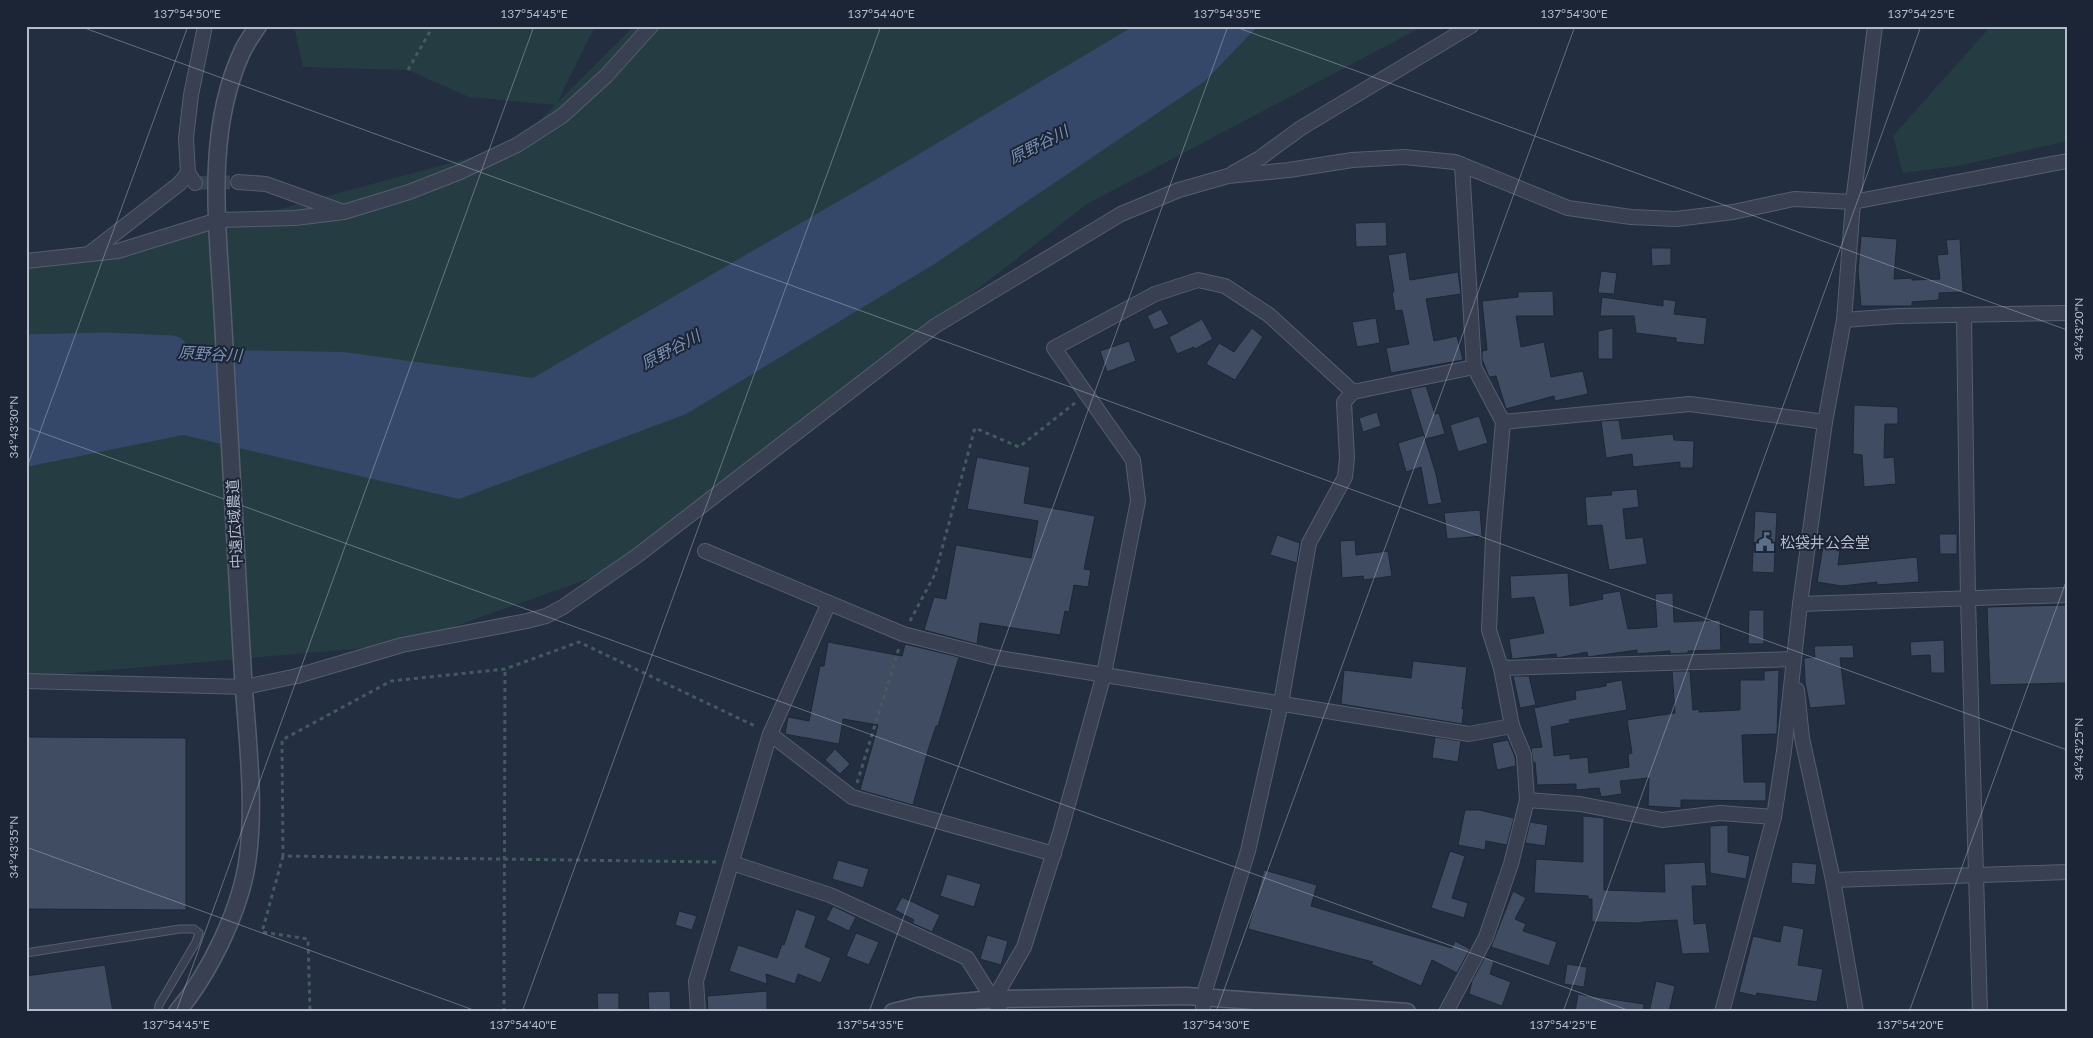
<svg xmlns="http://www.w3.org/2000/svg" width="2093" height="1038" font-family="Lato,'Noto Sans JP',sans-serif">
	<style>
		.green { fill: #253d42 }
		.water { fill: #364869 }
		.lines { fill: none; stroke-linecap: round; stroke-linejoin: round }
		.river { stroke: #364869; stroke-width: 31 }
		.building { fill: #3f4c61; stroke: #1e2738 }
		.minor-tunnel { stroke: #394356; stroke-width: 14; stroke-dasharray: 14 7; stroke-linecap: butt }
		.service-casing { stroke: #555e6e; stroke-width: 9 }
		.minor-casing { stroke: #555e6e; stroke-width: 16 }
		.tertiary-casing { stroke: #555e6e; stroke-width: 19 }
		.path { stroke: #435a5f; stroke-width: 3; stroke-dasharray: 4 4; stroke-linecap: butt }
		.service { stroke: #384051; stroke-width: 7 }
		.minor { stroke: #384051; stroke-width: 14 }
		.tertiary { stroke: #384051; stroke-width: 16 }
		.ticks { fill: none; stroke: #b4bccb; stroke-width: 1; stroke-opacity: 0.45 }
		.labels { text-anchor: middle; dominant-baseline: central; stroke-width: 4; stroke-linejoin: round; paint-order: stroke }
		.street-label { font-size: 15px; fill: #b4bccb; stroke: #1c2536 }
		.poi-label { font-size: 15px; fill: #b4bccb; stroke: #1c2536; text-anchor: start }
		.water-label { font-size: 16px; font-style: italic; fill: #7a8fb5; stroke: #1c2536 }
		.neatline { fill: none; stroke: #b4bccb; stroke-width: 2 }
		.ticks-label { font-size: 12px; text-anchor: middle; fill: #b4bccb }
	</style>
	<rect width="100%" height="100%" fill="#232e41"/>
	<g class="green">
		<polygon points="294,26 595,26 557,103 634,26 1424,26 1087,204 619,568 402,645 26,677 26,265 92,260 516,145 555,105 469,97 408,70 303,67"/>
		<polygon points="1991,26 2067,26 2067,141 1958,166 1903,173 1893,136"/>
	</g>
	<polygon class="water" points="1134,26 1258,26 1205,81 936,263 686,414 459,499 183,435 26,467 26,356 86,348 344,352 533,378 877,179"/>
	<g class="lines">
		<polyline class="river" points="26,350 104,348 172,351"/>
	</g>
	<g class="building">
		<polygon points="1386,222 1387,246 1356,247 1355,223"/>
		<polygon points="1861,236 1897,239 1894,279 1912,278 1912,280 1940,279 1937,255 1948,254 1946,240 1960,239 1963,292 1939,293 1939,300 1912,302 1912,306 1861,306 1858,271"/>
		<polygon points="1651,248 1671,248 1671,265 1652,266"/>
		<polygon points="1406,252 1410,280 1458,272 1461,294 1426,299 1434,341 1457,336 1463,360 1391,373 1386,348 1409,344 1402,310 1395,311 1392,292 1394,292 1388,255"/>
		<polygon points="1601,271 1617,273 1614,294 1598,293"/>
		<polygon points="1553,291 1554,316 1516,316 1521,347 1544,342 1551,377 1583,371 1588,394 1555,401 1554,396 1506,409 1496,376 1489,377 1482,359 1482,351 1487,350 1482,301 1518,297 1518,292"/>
		<polygon points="1602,297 1663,306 1663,299 1676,301 1674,314 1707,318 1704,345 1676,342 1676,338 1636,333 1634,316 1600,316"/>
		<polygon points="1161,309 1169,324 1154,330 1147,316"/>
		<polygon points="1376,318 1380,343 1357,347 1352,322"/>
		<polygon points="1202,319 1213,339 1195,349 1194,347 1177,354 1169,337"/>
		<polygon points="1252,328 1263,337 1235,380 1206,364 1219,343 1234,352"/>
		<polygon points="1613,328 1613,359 1598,359 1598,331"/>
		<polygon points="1129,341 1136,361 1107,372 1100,351"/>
		<polygon points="1426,386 1435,414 1439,413 1445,434 1425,439 1410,389"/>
		<polygon points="1854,405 1898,407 1898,424 1885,424 1884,458 1894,457 1896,484 1864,487 1862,455 1853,454"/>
		<polygon points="1377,412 1381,426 1363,432 1359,418"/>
		<polygon points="1479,416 1488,443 1458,452 1450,425"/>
		<polygon points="1619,420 1622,439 1673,434 1674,440 1694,441 1693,468 1680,468 1680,462 1633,467 1632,454 1606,458 1601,421"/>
		<polygon points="1424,435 1436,474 1442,503 1428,505 1421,467 1406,472 1398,443"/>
		<polygon points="977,457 1030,467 1024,503 1095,516 1084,569 1091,570 1088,587 1074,585 1069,612 1065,611 1060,635 980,623 977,644 924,630 934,597 946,599 956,545 1031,558 1038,521 967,509"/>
		<polygon points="1637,489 1639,507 1623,509 1626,539 1643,537 1647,564 1609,570 1602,525 1587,526 1585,497 1612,495 1611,491"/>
		<polygon points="1480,510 1482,536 1447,539 1444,513"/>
		<polygon points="1755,511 1777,513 1774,573 1752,572"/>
		<polygon points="1939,534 1957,534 1957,554 1940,554"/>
		<polygon points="1277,535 1300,543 1297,563 1270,555"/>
		<polygon points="1355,540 1356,555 1388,551 1392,576 1364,580 1363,576 1342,578 1340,541"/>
		<polygon points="1823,547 1840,550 1838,565 1917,557 1919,582 1877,585 1877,582 1842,586 1817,582"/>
		<polygon points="1568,573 1570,606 1603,599 1602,594 1620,591 1628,629 1657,627 1655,594 1673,593 1674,622 1720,620 1721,650 1688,651 1688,653 1670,654 1670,651 1637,654 1637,650 1588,657 1587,652 1557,658 1556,654 1512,659 1509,639 1544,633 1534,597 1511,599 1510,576"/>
		<polygon points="2067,605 2067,683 1990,685 1987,607"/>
		<polygon points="1749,610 1764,610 1764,644 1748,644"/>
		<polygon points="1944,640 1945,673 1931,673 1930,655 1911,656 1910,642"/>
		<polygon points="828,642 902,656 905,644 959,657 938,726 936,726 929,747 913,805 860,790 878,725 843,719 839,744 785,734 788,717 809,721 820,666 824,666"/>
		<polygon points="1853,645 1854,658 1840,658 1846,705 1810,708 1805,682 1804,658 1815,657 1814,646"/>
		<polygon points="1413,661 1467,667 1462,709 1464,709 1462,724 1341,704 1344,670 1411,678"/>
		<polygon points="1779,670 1777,734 1742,735 1744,782 1766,782 1766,801 1681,800 1681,808 1648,806 1649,778 1620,781 1622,794 1601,797 1599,788 1576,790 1576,784 1537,785 1535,762 1533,763 1531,748 1542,747 1534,708 1576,699 1575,691 1606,686 1606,683 1622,680 1627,710 1569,720 1570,723 1551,727 1554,756 1570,754 1570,759 1588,757 1589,773 1629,767 1628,754 1632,753 1627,720 1675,713 1672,671 1690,671 1693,710 1699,709 1699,712 1740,710 1740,680 1764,680 1764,671"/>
		<polygon points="1513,676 1529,676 1536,705 1520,708"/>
		<polygon points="26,737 186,738 186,910 26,909"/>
		<polygon points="1435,737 1461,741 1458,762 1432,758"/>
		<polygon points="1508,740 1515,757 1516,766 1497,770 1492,743"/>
		<polygon points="835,749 850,764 840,774 825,760"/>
		<polygon points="1465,810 1479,810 1514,818 1507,845 1486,841 1485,850 1458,845"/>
		<polygon points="1583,816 1604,818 1604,890 1665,892 1664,864 1705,862 1707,886 1692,886 1694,924 1706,923 1710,953 1682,954 1677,920 1642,922 1642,923 1592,922 1592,899 1588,899 1588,896 1534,893 1536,859 1583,862"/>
		<polygon points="1530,822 1548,825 1545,846 1525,843"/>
		<polygon points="1728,825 1728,852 1750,856 1746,879 1710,873 1710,826"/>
		<polygon points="1450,851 1465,856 1452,898 1468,903 1464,918 1431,908"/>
		<polygon points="838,860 869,869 863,888 832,879"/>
		<polygon points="1792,862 1817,864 1815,885 1791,883"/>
		<polygon points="1264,870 1317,885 1311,906 1452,948 1455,941 1470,949 1457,973 1432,960 1421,986 1371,964 1373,962 1248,929"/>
		<polygon points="947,874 981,884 974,907 940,896"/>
		<polygon points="1513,891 1526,898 1515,919 1526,924 1523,931 1557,942 1549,966 1491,947"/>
		<polygon points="902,897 940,915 932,932 912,923 914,920 895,910"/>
		<polygon points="833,906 856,917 849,931 826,920"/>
		<polygon points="796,909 816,916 805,947 831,958 821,983 798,974 795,984 766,974 767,984 729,971 738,945 777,958 782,944 784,945"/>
		<polygon points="679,911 697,916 692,930 675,925"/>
		<polygon points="1783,925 1804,929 1798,965 1823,969 1817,1002 1757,993 1756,996 1739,992 1753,936 1780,942"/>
		<polygon points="856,933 879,942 869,965 846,956"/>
		<polygon points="987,935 1008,941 1001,965 980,959"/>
		<polygon points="1485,957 1494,961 1490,974 1511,982 1502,1006 1469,994 1472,981"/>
		<polygon points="1567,964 1587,967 1584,987 1564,984"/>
		<polygon points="105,965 113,1012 26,1012 26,976"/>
		<polygon points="1656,981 1675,986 1669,1012 1649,1012"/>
		<polygon points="670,991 671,1012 649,1012 648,992"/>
		<polygon points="767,991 767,1012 708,1012 707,996"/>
		<polygon points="597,993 619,993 619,1012 598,1012"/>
		<polygon points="1578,994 1644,1004 1643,1012 1575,1012"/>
	</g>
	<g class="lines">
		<polyline class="minor-tunnel" points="195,183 238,182"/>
		<g class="service-casing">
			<polyline id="service" points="26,953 180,929 194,929 199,933 196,942 159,1005 158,1012"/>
		</g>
		<g class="minor-casing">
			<g id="minor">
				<polyline points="1233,173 1260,158 1301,128 1471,26"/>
				<polyline points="238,182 266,184 341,211"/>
				<polyline points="195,183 188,173 186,138 191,95 205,26"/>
				<polyline points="90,253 179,184 188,173"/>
				<polyline points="26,261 118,251 218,220 295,218 344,212 409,192 460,172 517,145 562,116 606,76 651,26"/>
				<polyline points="1964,316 1968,599 1980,1012"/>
				<polyline points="1844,320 1898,316 2067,313"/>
				<polyline points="1503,422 1690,404 1825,422"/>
				<polyline points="705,551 903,634 993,657 1469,734 1512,726"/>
				<polyline points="1800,604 2067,595"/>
				<polyline points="1501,668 1793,659"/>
				<polyline points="26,681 245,687 297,676 402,645 527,621 546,616 563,607 638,555 935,326 1121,214 1179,190 1228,176 1289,170 1352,160 1404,157 1455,162 1568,208 1631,217 1676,219 1733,212 1794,199 1853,202 2067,161"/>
				<polyline points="1797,690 1802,738 1833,880 1856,1012"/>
				<polyline points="770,734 852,797 1054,854"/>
				<polyline points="1527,800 1580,804 1662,820 1720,813 1774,817"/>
				<polyline points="732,863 830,895 967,958 1001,1012"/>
				<polyline points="1833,880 2067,872"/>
				<polyline points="994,999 1024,947 1060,833 1104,674 1138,501 1133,460 1054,348 1155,294 1198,280 1225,286 1269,315 1353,392"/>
				<polyline points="698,1012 696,981 770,734 829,603"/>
				<polyline points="1203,1012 1203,997 1248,851 1281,703 1309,543 1345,477 1347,458 1344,402 1353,392 1474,367"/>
				<polyline points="1446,1012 1486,937 1511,864 1527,800 1524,755 1512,726 1501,668 1489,630 1493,537 1503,422 1474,367 1462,165"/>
				<polyline points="1722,1012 1774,817 1784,751 1800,604 1825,422 1844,320 1853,202 1875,26"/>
			</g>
		</g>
		<g class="tertiary-casing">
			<g id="tertiary">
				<path d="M177,1012C210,973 242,907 248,856C256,794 245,721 242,658C235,540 229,422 222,303C217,220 206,130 242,52C246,43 252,35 258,26"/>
				<polyline points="893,1012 918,1006 994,999 1187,996 1407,1012"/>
			</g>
		</g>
		<g class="path">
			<polyline points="408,70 433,26"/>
			<polyline points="910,621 935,574 975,428 1019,447 1075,403"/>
			<polyline points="857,783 899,648"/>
			<polyline points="283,856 262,932 308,939 310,1012"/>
			<polyline points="716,862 283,856 282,740 391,681 505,669 579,642 757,727"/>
			<polyline points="504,1012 505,669"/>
		</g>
		<use href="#service" class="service"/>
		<use href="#minor" class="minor"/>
		<use href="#tertiary" class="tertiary"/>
	</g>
	<path class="ticks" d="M79,26L2067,750M1233,26L2067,330M26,427L1633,1012M26,470L188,26M26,847L479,1012M176,1012L534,26M522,1012L881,26M869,1012L1228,26M1216,1012L1575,26M1563,1012L1921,26M1909,1012L2067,579"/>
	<defs>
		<g id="civic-bare" transform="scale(1.5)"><path d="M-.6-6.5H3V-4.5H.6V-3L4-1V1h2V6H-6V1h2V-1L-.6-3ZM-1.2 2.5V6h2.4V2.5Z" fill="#5c6f8a" stroke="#1c2536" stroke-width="2.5" paint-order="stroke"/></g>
	</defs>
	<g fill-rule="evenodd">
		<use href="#civic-bare" x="1765" y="542"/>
	</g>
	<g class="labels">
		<g class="street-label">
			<text transform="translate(234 524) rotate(-93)">中遠広域農道</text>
		</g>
		<g class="poi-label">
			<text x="1780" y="542">松袋井公会堂</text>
		</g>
		<g class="water-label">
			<text transform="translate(1038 144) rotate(-27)">原野谷川</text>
			<text transform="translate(670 349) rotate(-28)">原野谷川</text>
			<text transform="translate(210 353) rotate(3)">原野谷川</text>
		</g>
	</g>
	<rect width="2093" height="1038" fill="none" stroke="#1c2536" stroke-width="55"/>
	<rect x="28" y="28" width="2038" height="982" class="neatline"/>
	<g class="ticks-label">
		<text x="187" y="18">137°54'50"E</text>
		<text x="534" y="18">137°54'45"E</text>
		<text x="881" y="18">137°54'40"E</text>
		<text x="1227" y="18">137°54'35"E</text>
		<text x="1574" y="18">137°54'30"E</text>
		<text x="1921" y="18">137°54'25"E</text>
		<text transform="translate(2079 329) rotate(-90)" y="4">34°43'20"N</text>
		<text transform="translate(14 427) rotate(-90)" y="4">34°43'30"N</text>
		<text transform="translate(2079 749) rotate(-90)" y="4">34°43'25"N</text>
		<text transform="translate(14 847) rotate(-90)" y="4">34°43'35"N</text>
		<text x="176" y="1029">137°54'45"E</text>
		<text x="523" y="1029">137°54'40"E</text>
		<text x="870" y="1029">137°54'35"E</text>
		<text x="1216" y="1029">137°54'30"E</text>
		<text x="1563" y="1029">137°54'25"E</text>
		<text x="1910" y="1029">137°54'20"E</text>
	</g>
</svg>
